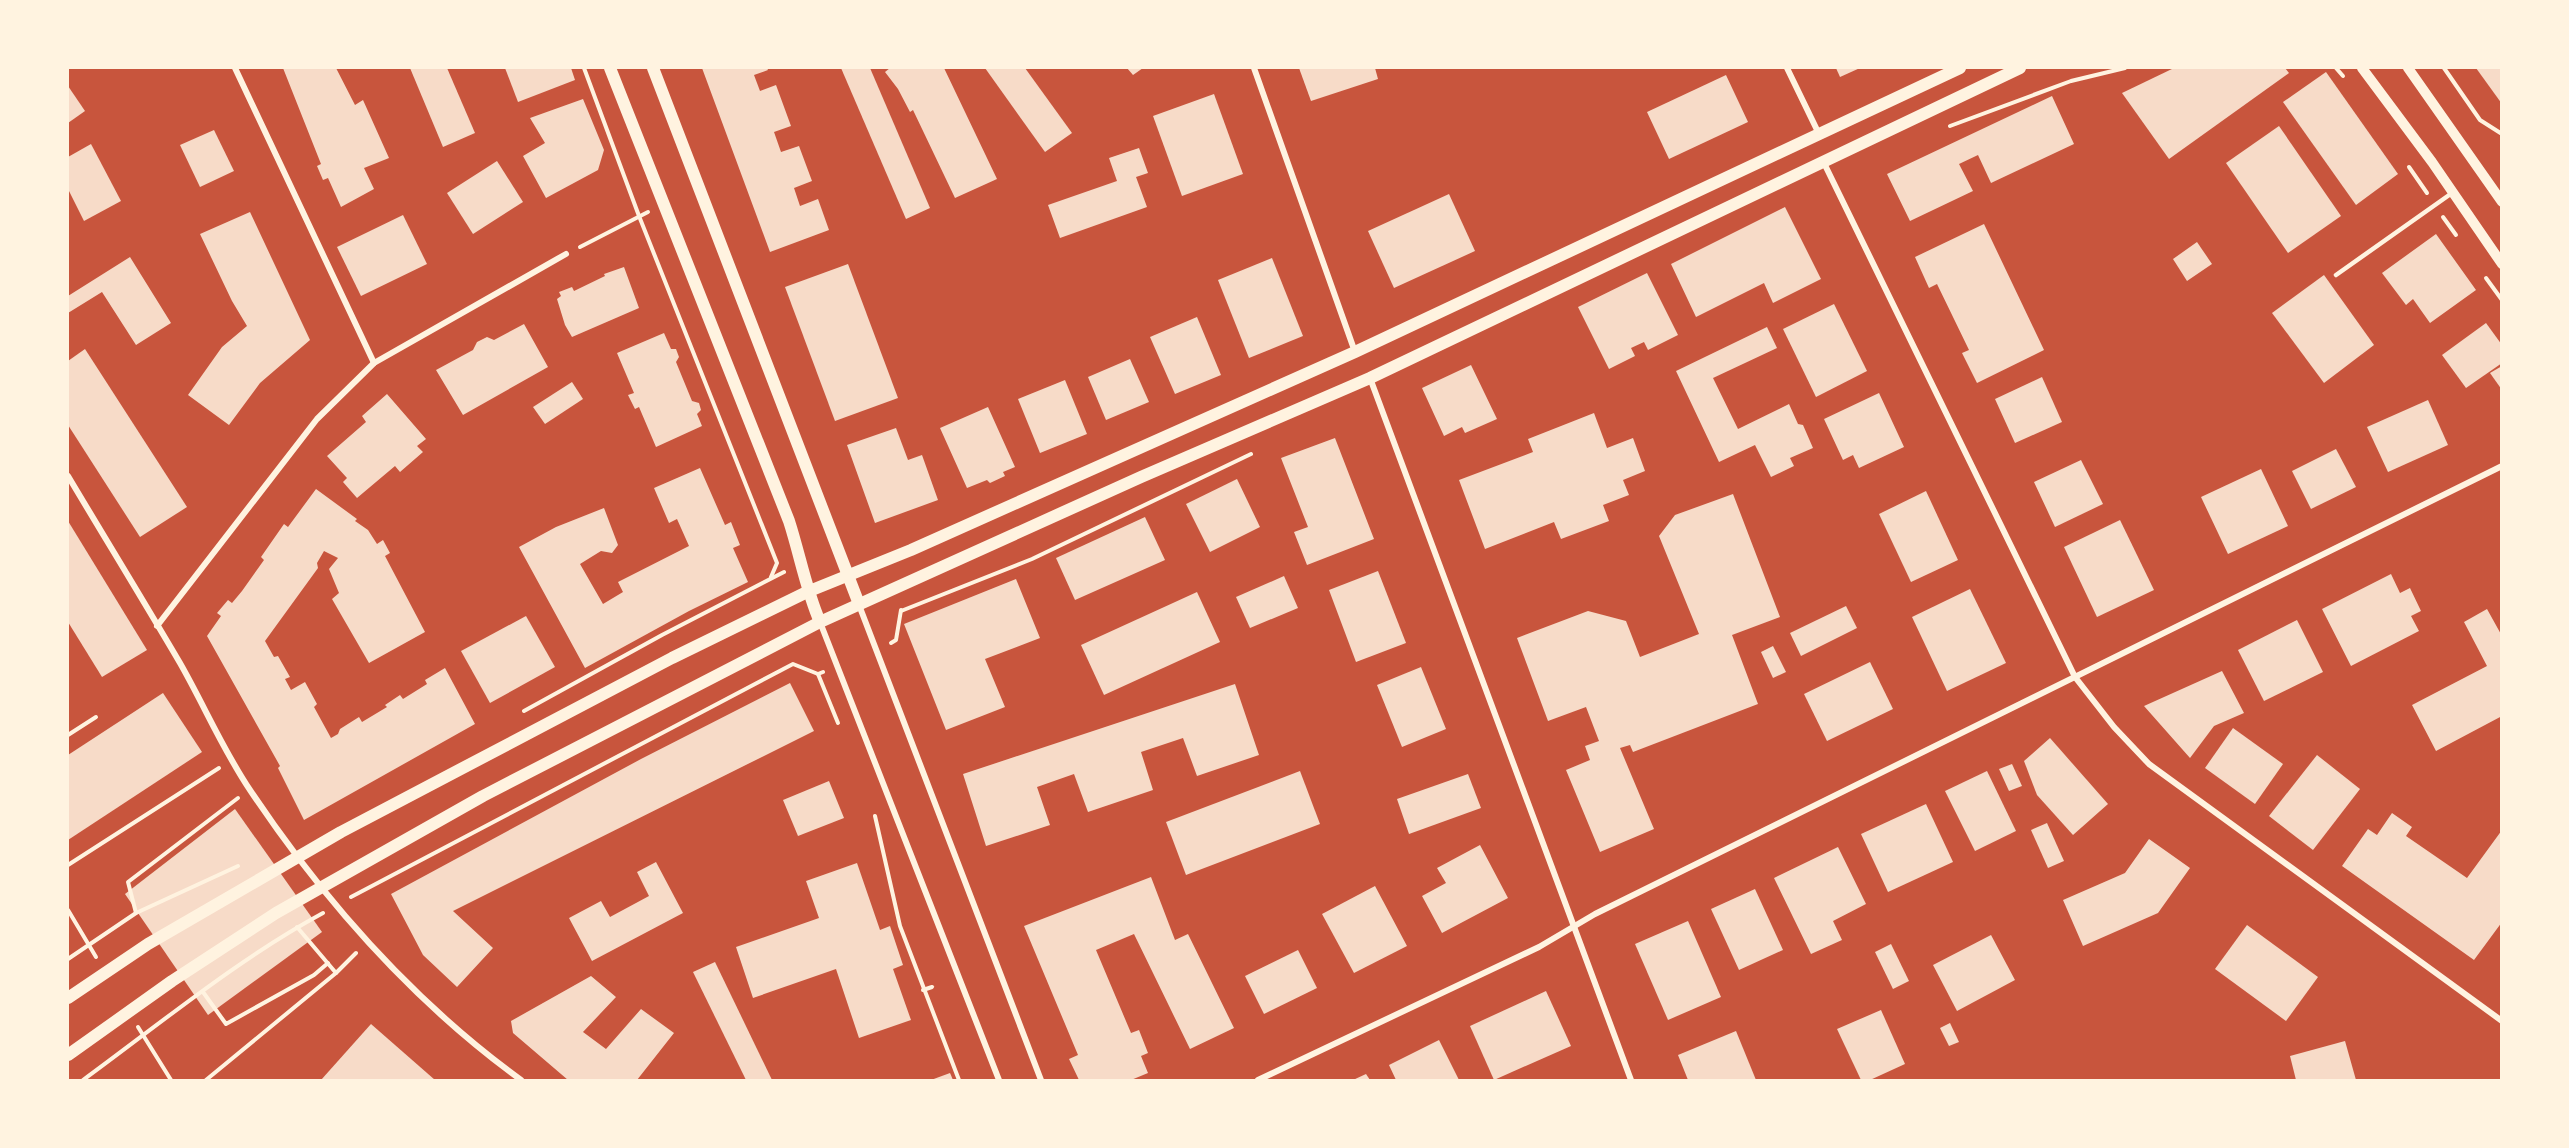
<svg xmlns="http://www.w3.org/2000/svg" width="2569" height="1148" font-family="'Sofia Sans Condensed',sans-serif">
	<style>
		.building { fill: #f7dbc8 }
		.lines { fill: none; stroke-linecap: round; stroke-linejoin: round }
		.path { stroke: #fff3e0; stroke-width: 4 }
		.service { stroke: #fff3e0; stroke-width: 4.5 }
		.minor { stroke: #fff3e0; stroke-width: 6 }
		.tertiary { stroke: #fff3e0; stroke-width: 10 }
		.secondary { stroke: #fff3e0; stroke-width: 12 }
	</style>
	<rect width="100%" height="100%" fill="#c8553d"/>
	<g class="building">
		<polygon points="283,68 336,68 355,105 363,100 389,158 364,168 374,189 341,207 328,178 323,180 317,166 321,164"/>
		<polygon points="410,68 447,68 475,133 443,147"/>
		<polygon points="505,68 571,68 575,80 518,102"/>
		<polygon points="702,68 767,68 768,70 754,75 760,91 776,85 791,126 774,132 781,152 799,146 812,181 794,188 800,206 818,199 829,230 770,252"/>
		<polygon points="841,68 870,68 930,208 906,219"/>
		<polygon points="890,68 944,68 997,179 955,198 913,110 910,112 898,89 885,72"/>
		<polygon points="985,68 1025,68 1072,133 1045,152"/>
		<polygon points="1127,68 1143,68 1133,75"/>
		<polygon points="1299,68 1375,68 1378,79 1311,101"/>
		<polygon points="1836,68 1860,68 1840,77"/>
		<polygon points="2174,68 2285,68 2289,73 2169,159 2122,93"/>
		<polygon points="2476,68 2502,68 2502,104"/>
		<polygon points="2326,72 2398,174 2356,205 2283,102"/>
		<polygon points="1726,75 1748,122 1669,159 1647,112"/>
		<polygon points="68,86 85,111 68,123"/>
		<polygon points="1214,94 1243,174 1182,196 1153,116"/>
		<polygon points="2052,96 2074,144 1991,183 1978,155 1959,164 1973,191 1910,221 1887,174"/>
		<polygon points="583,99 604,150 598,170 546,198 523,156 545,143 530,118"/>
		<polygon points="2279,126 2341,216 2288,253 2226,163"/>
		<polygon points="214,130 234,171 200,187 180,145"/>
		<polygon points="91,144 121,201 84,221 68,189 68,157"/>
		<polygon points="1139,148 1148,173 1136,177 1147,207 1060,238 1048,205 1117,181 1109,158"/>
		<polygon points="497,161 523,202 473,234 447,193"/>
		<polygon points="1449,194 1475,251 1394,288 1368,231"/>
		<polygon points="1785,207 1821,279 1773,303 1764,283 1696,317 1671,264"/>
		<polygon points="250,212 310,340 260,383 229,425 188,395 222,347 247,326 232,301 200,234"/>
		<polygon points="403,215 427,264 361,296 337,247"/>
		<polygon points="1984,224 2044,350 1977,383 1962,353 1969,350 1937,284 1929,288 1915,257"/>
		<polygon points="2436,234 2476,290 2430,323 2413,299 2406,305 2382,273"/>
		<polygon points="2197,242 2212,264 2187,281 2173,259"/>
		<polygon points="130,257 171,323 136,345 102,292 68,313 68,296"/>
		<polygon points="1272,258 1303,336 1249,358 1218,280"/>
		<polygon points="848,264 898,398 835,421 785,287"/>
		<polygon points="624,267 639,308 572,337 565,325 557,299 561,296 559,292 572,287 574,291 605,276 604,274"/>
		<polygon points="1647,273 1678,335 1648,350 1644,342 1631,348 1635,356 1609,369 1578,307"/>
		<polygon points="2324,275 2374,345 2324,383 2272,313"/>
		<polygon points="1834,304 1867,371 1816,397 1783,329"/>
		<polygon points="1197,317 1221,375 1175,394 1150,337"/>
		<polygon points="2486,323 2502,345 2502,363 2466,388 2442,355"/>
		<polygon points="524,324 548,367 463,415 436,370 473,350 477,342 487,337 494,340"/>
		<polygon points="1767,327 1777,348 1713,378 1738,429 1789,404 1798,424 1803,425 1813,448 1790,458 1794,466 1771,477 1755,445 1719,462 1676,371"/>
		<polygon points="664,333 671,349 676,349 679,357 676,362 692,401 699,403 701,410 697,414 702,426 656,447 639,407 635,409 628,395 634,393 617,353"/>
		<polygon points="85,349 187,507 140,537 68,425 68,361"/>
		<polygon points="1130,359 1149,402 1106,420 1088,377"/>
		<polygon points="1471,365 1497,419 1465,433 1462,427 1444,436 1422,388"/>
		<polygon points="2502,366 2502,390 2490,373"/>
		<polygon points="2042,377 2062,422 2015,443 1995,399"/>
		<polygon points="1065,380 1087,434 1040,453 1018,399"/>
		<polygon points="572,382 583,399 545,424 533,407"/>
		<polygon points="1879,393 1904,447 1859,468 1853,455 1843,460 1824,419"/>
		<polygon points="387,394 426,439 417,446 423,452 400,472 395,466 357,498 343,482 347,478 327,456 366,422 362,416"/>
		<polygon points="2428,400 2448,445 2388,472 2367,427"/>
		<polygon points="988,407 1015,467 1003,472 1005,476 990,483 987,480 967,488 940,428"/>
		<polygon points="1594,413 1607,448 1633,438 1645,471 1623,480 1629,495 1603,505 1609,521 1561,539 1554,522 1485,549 1459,480 1533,452 1528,439"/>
		<polygon points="896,428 908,460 922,455 938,500 875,523 847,445"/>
		<polygon points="1335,438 1374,539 1307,565 1294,532 1308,527 1281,458"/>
		<polygon points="2336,449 2356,487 2311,509 2292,471"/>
		<polygon points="2081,460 2103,504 2055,527 2034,482"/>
		<polygon points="700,468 725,525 731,522 740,545 733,548 748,582 689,611 585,668 519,547 556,527 604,508 618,545 612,553 601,551 580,564 603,604 623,592 618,582 689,546 677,519 669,523 654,488"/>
		<polygon points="2261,469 2288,526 2228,554 2201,497"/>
		<polygon points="1237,479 1260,527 1210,552 1186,504"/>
		<polygon points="316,489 357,519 355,521 368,530 377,544 383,540 390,553 385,556 425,632 369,663 332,599 339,593 329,569 338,558 324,551 317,563 318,568 265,641 274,657 278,656 290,677 285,679 291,690 305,682 317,704 314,707 331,738 338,734 340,729 359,717 362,722 387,707 385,705 400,695 403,699 427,684 425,680 445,668 475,724 304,820 278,768 280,766 207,636 221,616 217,613 228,600 232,603 242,591 264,560 261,557 284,524 288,527"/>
		<polygon points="1926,491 1958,560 1911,582 1879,514"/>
		<polygon points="1733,494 1780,617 1732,635 1758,704 1633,752 1630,745 1620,748 1654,829 1600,852 1566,770 1590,760 1585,746 1599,741 1586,707 1548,721 1517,638 1588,611 1626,621 1640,657 1699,634 1659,536 1675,515"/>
		<polygon points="1145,517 1165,560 1075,600 1056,558"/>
		<polygon points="2120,520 2154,590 2097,617 2064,547"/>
		<polygon points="68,521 147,650 102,677 68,622"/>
		<polygon points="1378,571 1406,643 1356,662 1329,590"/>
		<polygon points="2391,574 2400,593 2410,588 2421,611 2411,616 2419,631 2351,666 2322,609"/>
		<polygon points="1284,576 1298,608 1250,628 1236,597"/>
		<polygon points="1016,579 1040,638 985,659 1005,707 946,730 904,624"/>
		<polygon points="1970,589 2006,663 1947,691 1912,617"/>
		<polygon points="1197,592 1220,642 1104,695 1081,645"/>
		<polygon points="1846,606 1857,628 1801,656 1790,633"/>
		<polygon points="2487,609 2502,636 2502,716 2436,751 2412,705 2487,666 2464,622"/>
		<polygon points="526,616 555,667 490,703 461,651"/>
		<polygon points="2297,620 2323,672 2264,701 2238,650"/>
		<polygon points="1773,646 1786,672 1773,678 1761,652"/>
		<polygon points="1870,662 1893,709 1827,741 1804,694"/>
		<polygon points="1421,667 1446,729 1402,747 1377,685"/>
		<polygon points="2222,671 2244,713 2214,726 2190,758 2144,706"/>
		<polygon points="790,683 814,731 453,911 493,948 457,987 423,955 391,894 641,759"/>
		<polygon points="1235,684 1259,755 1197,776 1183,738 1141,752 1153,790 1088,812 1074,774 1037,787 1050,825 986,846 963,774"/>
		<polygon points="163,693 202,752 68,840 68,755"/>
		<polygon points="2233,728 2283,764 2255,804 2205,768"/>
		<polygon points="2050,738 2108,804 2073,835 2037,795 2024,761"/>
		<polygon points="2317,755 2360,789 2313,850 2269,816"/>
		<polygon points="2012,764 2022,786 2009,791 1999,769"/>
		<polygon points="1300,771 1320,824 1186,875 1166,822"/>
		<polygon points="1987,771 2016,831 1975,851 1945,791"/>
		<polygon points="1468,774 1481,808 1409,834 1397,799"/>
		<polygon points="829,781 844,818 798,836 783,800"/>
		<polygon points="1926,804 1953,862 1888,892 1861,834"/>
		<polygon points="235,809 322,932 208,1015 125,894"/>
		<polygon points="2392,813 2412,827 2406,836 2467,878 2502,830 2502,922 2474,960 2342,866 2368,829 2377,835"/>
		<polygon points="2047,823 2064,861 2048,868 2031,830"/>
		<polygon points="2149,839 2190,868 2158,913 2083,946 2063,900 2125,873"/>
		<polygon points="1480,845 1508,898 1442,933 1422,896 1446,883 1437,868"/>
		<polygon points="1838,847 1866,904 1833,921 1842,940 1811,954 1774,878"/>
		<polygon points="656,862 683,913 592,961 569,918 601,901 610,917 649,896 637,872"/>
		<polygon points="857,863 880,930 890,926 903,965 893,969 911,1020 859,1038 836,969 753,998 736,947 819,918 806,881"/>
		<polygon points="1151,877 1175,940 1188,934 1234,1028 1190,1049 1134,934 1096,950 1131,1033 1139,1030 1148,1053 1141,1056 1148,1073 1131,1080 1089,1080 1088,1079 1079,1080 1069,1059 1078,1055 1024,926"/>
		<polygon points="1375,886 1407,946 1354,973 1322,914"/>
		<polygon points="1755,889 1783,950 1739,970 1711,909"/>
		<polygon points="1688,921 1721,997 1668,1020 1635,944"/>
		<polygon points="2247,925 2318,977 2286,1021 2215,969"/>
		<polygon points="1991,935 2015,980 1957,1011 1933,965"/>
		<polygon points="1891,944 1909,981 1893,989 1875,952"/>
		<polygon points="1298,950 1317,988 1264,1014 1245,976"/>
		<polygon points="715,962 772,1080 746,1080 693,972"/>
		<polygon points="591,976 616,997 583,1032 606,1049 641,1009 674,1033 637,1080 568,1080 513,1033 511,1021"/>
		<polygon points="1546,991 1571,1046 1494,1080 1470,1026"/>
		<polygon points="1881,1010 1905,1064 1870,1080 1861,1080 1837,1029"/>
		<polygon points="1950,1023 1959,1042 1949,1046 1940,1028"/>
		<polygon points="371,1024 435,1080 321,1080"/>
		<polygon points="1736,1031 1756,1080 1688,1080 1678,1055"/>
		<polygon points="1439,1040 1459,1080 1396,1080 1389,1065"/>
		<polygon points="2345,1041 2356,1080 2296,1080 2290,1056"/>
		<polygon points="950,1073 953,1080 931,1080"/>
		<polygon points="1366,1074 1370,1080 1353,1080"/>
	</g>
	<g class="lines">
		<g class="path">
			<polyline points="584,68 639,216 777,563 771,577"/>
			<polyline points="2336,68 2343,76"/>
			<polyline points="2444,68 2480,120 2502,134"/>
			<polyline points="1950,126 2071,81 2125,68"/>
			<polyline points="2409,167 2427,193"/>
			<polyline points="2443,217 2456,235"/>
			<polyline points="580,247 648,212"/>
			<polyline points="2486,278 2502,300"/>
			<polyline points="901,611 1032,559 1251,454"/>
			<polyline points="891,643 896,640 901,610"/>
			<polyline points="818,674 838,723"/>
			<polyline points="524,711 662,635 784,572"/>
			<polyline points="68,735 96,717"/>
			<polyline points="875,816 900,926 959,1080"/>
			<polyline points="68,865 219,768"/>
			<polyline points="351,897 793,664 818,674 823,672"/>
			<polyline points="68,910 96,957"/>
			<polyline points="136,913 128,882 238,798"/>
			<polyline points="297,927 336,973"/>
			<polyline points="68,959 136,913 238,866"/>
			<polyline points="923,990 932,987"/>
			<polyline points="203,992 226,1024 314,975 328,963"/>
			<polyline points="138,1027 171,1080"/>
			<path d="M83,1080C161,1023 238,959 323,913"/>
			<polyline points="206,1080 336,973 356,953"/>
		</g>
		<polyline class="service" points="2336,275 2452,193"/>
		<g class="minor">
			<polyline points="235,68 374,363"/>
			<polyline points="1254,68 1355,352"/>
			<polyline points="1787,68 1819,134"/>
			<polyline points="1823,161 2075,677 2114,727 2149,764 2502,1021"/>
			<polyline points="1370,378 1631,1080"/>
			<path d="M68,476C105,538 143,600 180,663C204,705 223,750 250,790C324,901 414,1002 521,1080"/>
			<polyline points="859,605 1041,1080"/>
			<polyline points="820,622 999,1080"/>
			<polyline points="157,626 317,419 374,363 566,254"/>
			<polyline points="1258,1080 1539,947 1595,914 2502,466"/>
		</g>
		<g class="tertiary">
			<polyline points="2362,68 2432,162 2502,264"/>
			<polyline points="2408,68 2502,202"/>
		</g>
		<g class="secondary">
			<path d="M610,68L789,521C800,555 806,590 820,622"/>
			<polyline points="653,68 859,604"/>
			<polyline points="68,998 148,944 341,832 672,658 807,592 911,550 1355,352 1960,68"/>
			<polyline points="68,1055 172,981 276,913 483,796 820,622 1141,477 1370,378 2020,68"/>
		</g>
	</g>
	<rect width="2569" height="1148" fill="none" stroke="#fff3e0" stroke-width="138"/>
</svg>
